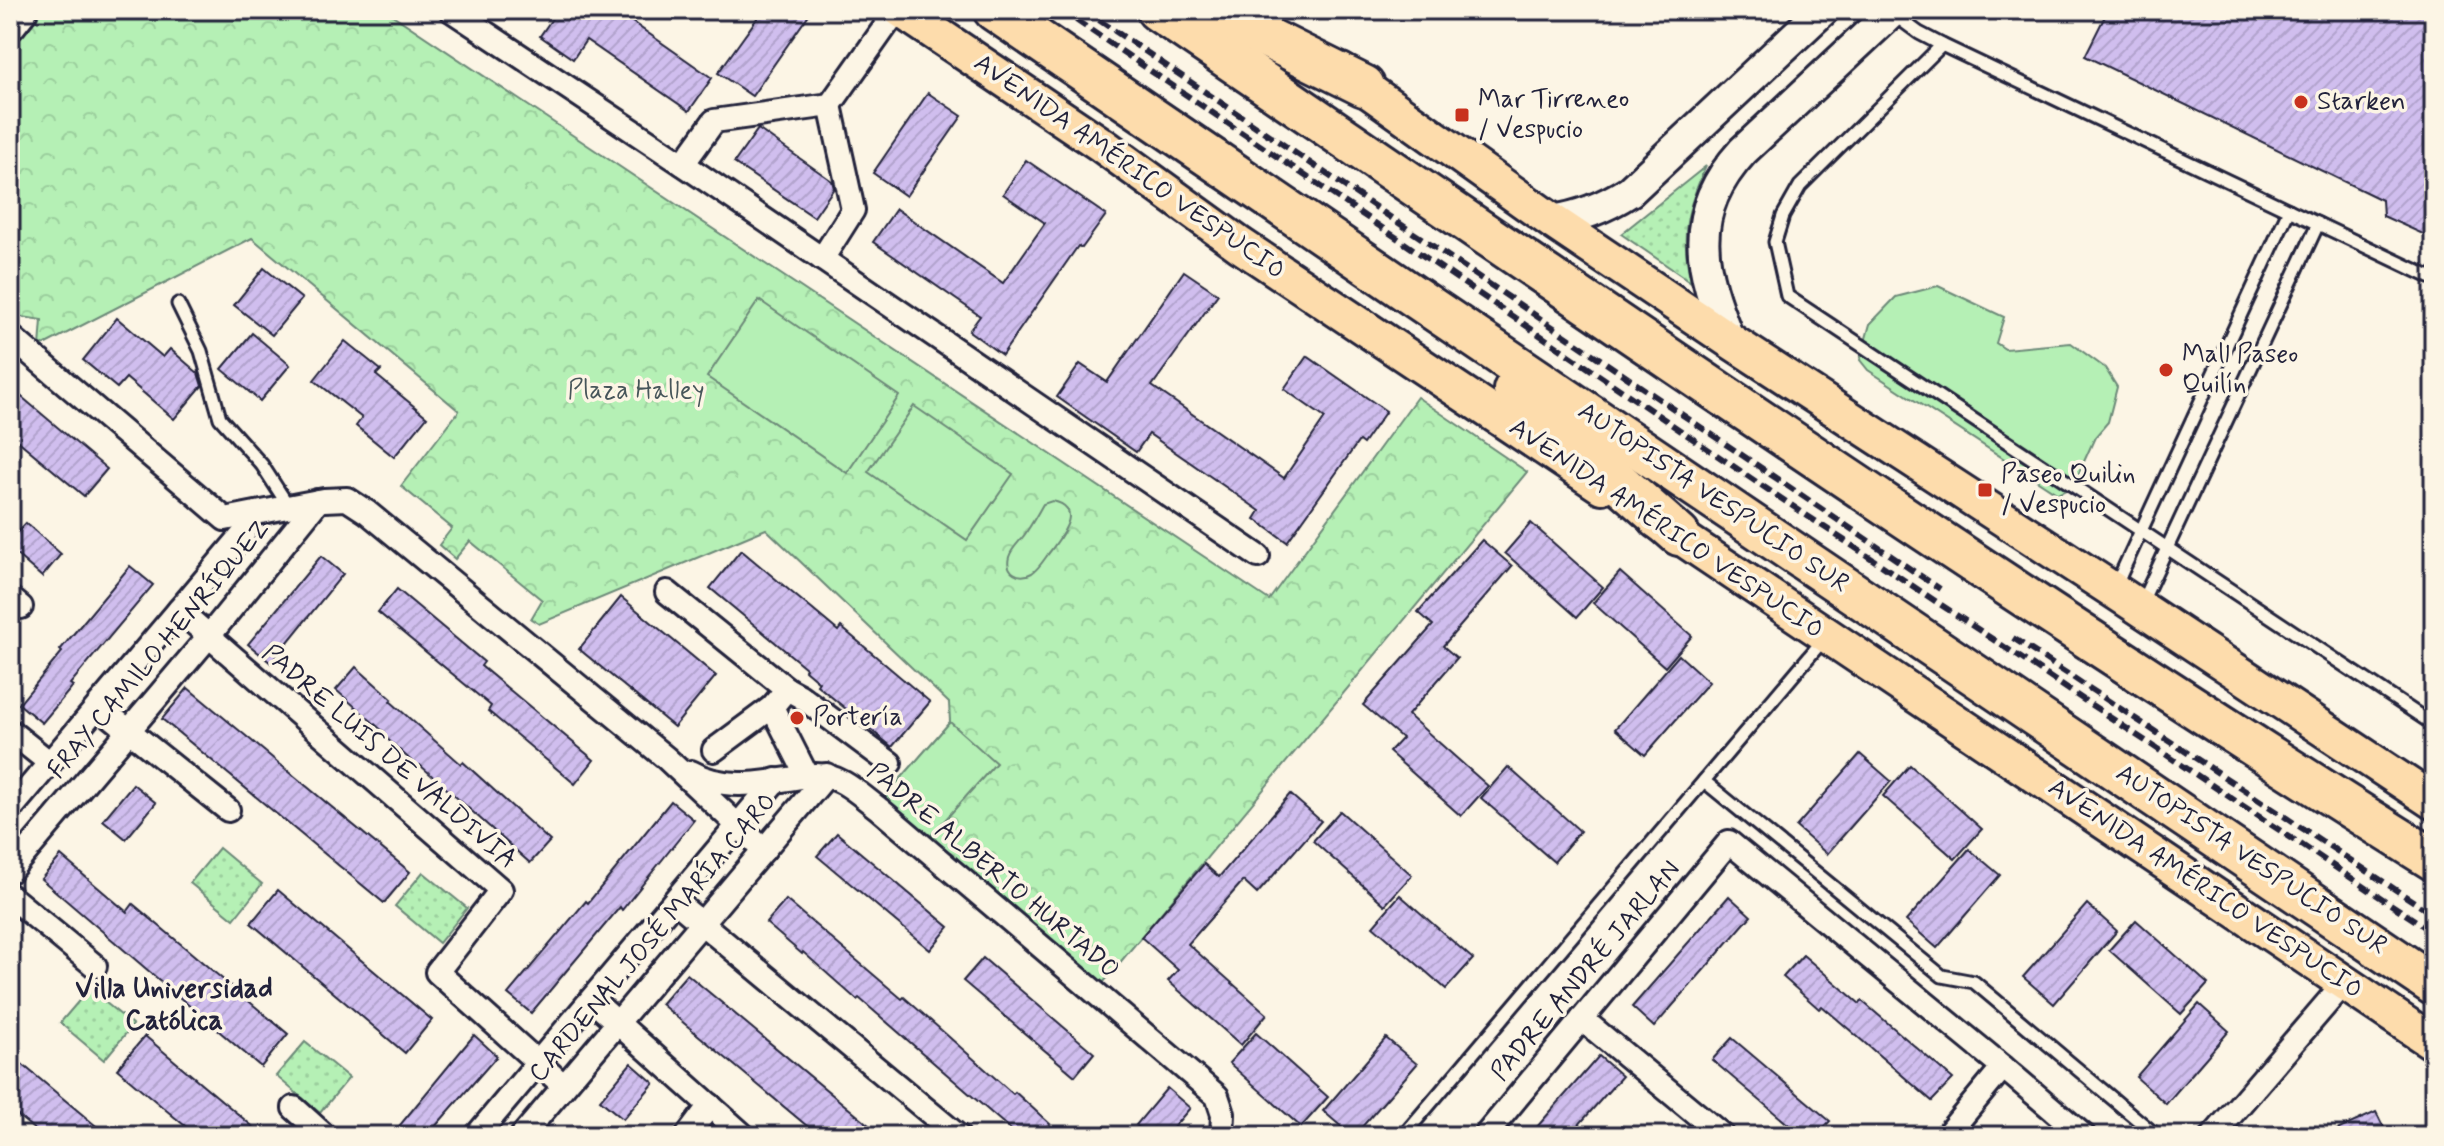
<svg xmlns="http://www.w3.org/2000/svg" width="2444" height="1146" font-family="Mynerve,sans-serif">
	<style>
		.grass { fill: url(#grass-dots); stroke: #6c8978; stroke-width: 2 }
		.forest { fill: url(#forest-crowns); stroke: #6c8978; stroke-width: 2 }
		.pitch { fill: #b5f0b5; stroke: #6c8978; stroke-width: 2 }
		.building { fill: url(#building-hatch); stroke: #22223b; stroke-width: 2 }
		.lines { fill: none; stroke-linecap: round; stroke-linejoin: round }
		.lane-casing { stroke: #22223b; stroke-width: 17 }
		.street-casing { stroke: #22223b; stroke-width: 28 }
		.secondary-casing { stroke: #22223b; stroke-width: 36 }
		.primary-casing { stroke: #22223b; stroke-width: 40 }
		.highway-casing { stroke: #22223b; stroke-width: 46 }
		.lane { stroke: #fcf5e5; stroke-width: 11 }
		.street { stroke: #fcf5e5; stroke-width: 22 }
		.secondary { stroke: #fcf5e5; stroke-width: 30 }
		.primary { stroke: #fddcac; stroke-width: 34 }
		.highway { stroke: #fddcac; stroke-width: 40 }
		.rail { stroke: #22223b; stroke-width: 6; stroke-dasharray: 12 6; stroke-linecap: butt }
		.poi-dot { fill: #c8321e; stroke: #fcf5e5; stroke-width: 3 }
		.labels { text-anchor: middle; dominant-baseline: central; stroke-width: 7; stroke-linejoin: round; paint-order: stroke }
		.poi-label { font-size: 26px; fill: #22223b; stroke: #fcf5e5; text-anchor: start }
		.street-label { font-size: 26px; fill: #22223b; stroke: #fcf5e5 }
		.park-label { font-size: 26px; fill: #47565a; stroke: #fcf5e5 }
		.neighbourhood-label { font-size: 28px; font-weight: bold; fill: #22223b; stroke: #fcf5e5 }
	</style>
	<defs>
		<pattern id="grass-dots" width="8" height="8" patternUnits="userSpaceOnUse" patternTransform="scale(2)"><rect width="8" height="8" fill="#b5f0b5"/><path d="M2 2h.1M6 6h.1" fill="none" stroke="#9bce9d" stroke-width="1.8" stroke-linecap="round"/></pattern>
		<pattern id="forest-crowns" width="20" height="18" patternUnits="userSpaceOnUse" patternTransform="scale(2)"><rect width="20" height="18" fill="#b5f0b5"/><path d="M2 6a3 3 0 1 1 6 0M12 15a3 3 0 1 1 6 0" fill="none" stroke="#9bce9d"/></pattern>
		<pattern id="building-hatch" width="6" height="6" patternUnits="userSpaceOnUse" patternTransform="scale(2)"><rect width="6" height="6" fill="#d0beee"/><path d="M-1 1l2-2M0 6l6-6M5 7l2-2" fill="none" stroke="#b2a3cd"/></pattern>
	</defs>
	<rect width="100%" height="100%" fill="#fcf5e5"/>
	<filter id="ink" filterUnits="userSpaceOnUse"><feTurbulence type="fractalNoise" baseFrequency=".0125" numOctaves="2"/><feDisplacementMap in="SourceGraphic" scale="16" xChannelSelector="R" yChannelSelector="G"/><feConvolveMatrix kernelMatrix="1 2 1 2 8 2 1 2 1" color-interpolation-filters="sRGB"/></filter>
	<g filter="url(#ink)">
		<g class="grass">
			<path d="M1706,166C1686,211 1680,234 1691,282L1621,234Z"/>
			<polygon points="219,848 262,884 234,919 190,883"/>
			<polygon points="423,872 467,908 439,943 395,906"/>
			<polygon points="89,989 133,1025 104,1060 60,1023"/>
			<polygon points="305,1042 349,1078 320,1113 276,1076"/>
		</g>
		<polygon class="forest" points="40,10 385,10 1269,600 1417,397 1527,472 1103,983 884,798 950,722 949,703 766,529 539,624 531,619 542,600 470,541 455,559 439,545 452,528 401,486 459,411 252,238 40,347 42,320 10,315 10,309 16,301 10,295 10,45"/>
		<g class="pitch">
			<polygon points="1938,286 2004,317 1996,343 2005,349 2071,343 2105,368 2117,387 2108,422 2095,437 2073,486 2058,494 1868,370 1860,360 1870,324 1896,297"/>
			<polygon points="759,300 899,396 847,473 707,377"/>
			<polygon points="914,406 1013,474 967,540 868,472"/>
			<path d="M1052,501C1084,507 1063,534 1052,549C1046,556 1040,568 1032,573C1019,580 1005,572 1009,557C1012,547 1022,540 1027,531C1033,522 1038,513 1043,504Z"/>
			<polygon points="950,722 996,763 929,838 884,798"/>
		</g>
		<g class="building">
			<polygon points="558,10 615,10 712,78 689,111 586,40 573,59 540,36"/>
			<polygon points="763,10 812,10 752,96 718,73"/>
			<polygon points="2108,10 2434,10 2434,239 2383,216 2382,200 2085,56"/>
			<polygon points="928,93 962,116 906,196 873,173"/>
			<polygon points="758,129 832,181 834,188 814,217 734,163"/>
			<polygon points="1026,160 1106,215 1082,248 1078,246 1002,355 969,331 980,316 873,242 896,209 1003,283 1045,223 1003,194"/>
			<polygon points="264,268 302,299 272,335 234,305"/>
			<polygon points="1184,271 1218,294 1152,386 1284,478 1325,418 1284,389 1307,356 1386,411 1363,444 1359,441 1287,542 1255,519 1260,511 1149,434 1136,452 1057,397 1080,364 1107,382"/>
			<polygon points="117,318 163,357 170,349 198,373 202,386 174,419 126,378 117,388 83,360"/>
			<polygon points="252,333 290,365 260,401 222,369"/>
			<polygon points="345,341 381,370 376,375 427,417 394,457 356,426 362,418 314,380"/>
			<polygon points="10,387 107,469 84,496 10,434"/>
			<polygon points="26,523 61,554 42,577 10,549 10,540"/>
			<polygon points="1531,523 1603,587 1577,617 1505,553"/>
			<polygon points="1482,540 1512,566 1443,646 1457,658 1408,715 1488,786 1461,816 1389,752 1402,738 1363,705 1433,625 1418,612"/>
			<polygon points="741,550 838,631 841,627 930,702 892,747 817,685 819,682 805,670 806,668 710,588"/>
			<polygon points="321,556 343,574 271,663 248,644"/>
			<polygon points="130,566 153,585 70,684 73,686 42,723 19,704 62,652 60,650"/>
			<polygon points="1620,572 1692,636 1665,667 1593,603"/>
			<polygon points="397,589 484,662 481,666 594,760 575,784 488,711 491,706 378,612"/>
			<polygon points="621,597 716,676 674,727 579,649"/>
			<polygon points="1679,655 1709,682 1645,755 1615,729"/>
			<polygon points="356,667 392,699 390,701 461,764 463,762 550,841 530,863 420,765 418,767 383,735 385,733 336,690"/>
			<polygon points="188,688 410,872 384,903 162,719"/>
			<polygon points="1860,754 1891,781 1827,854 1796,827"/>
			<polygon points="1910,765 1982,829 1955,859 1883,796"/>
			<polygon points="1508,767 1580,831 1554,862 1481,798"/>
			<polygon points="133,784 156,803 126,839 103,820"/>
			<polygon points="1290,794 1321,821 1257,894 1243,881 1188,944 1267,1014 1241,1045 1168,981 1178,970 1141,937 1204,864 1219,877"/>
			<polygon points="671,801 694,820 622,910 620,907 531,1013 508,994 586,901 588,903"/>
			<polygon points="1340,811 1412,875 1385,905 1313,841"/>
			<polygon points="837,833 949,927 930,950 817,856"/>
			<polygon points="1969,849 2000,875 1937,948 1906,921"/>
			<polygon points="61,856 127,912 133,904 288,1034 261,1067 41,879"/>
			<polygon points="278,890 432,1020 405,1053 251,923"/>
			<polygon points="1400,895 1473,959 1446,989 1373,926"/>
			<polygon points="1729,896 1751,916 1654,1027 1632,1007"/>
			<polygon points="786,900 902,999 904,997 1013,1094 1015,1092 1050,1124 1039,1136 1018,1136 859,998 857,1000 803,952 802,954 766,923"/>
			<polygon points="2087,904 2117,931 2054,1004 2023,977"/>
			<polygon points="2136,920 2208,984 2181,1014 2109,950"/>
			<polygon points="1803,955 1860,1004 1862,1001 1953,1079 1932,1101 1822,1006 1819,1009 1783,977"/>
			<polygon points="983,958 1094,1053 1075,1076 963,981"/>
			<polygon points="687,974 882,1136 819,1136 661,1004"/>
			<polygon points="2199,1004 2229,1031 2166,1104 2136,1077"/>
			<polygon points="1256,1033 1328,1097 1301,1127 1229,1063"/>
			<polygon points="474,1035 497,1056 427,1136 391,1136"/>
			<polygon points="145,1036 264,1136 197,1136 117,1069"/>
			<polygon points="1386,1038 1417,1064 1354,1136 1352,1136 1323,1111"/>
			<polygon points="1732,1038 1830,1121 1816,1136 1802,1136 1712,1060"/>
			<polygon points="10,1054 108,1136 42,1136 10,1109"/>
			<polygon points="1599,1056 1622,1076 1569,1136 1529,1136"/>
			<polygon points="631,1063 654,1083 623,1119 600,1100"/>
			<polygon points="1167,1088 1190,1108 1166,1136 1150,1136 1136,1125"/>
			<polygon points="2376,1112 2388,1136 2324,1136"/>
		</g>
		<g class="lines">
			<g class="lane-casing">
				<g id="lane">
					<polyline points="1893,14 1919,33 1942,45 2434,279"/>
					<polyline points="1942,45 1800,186 1783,216 1775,242 1787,296 2434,725"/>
					<polyline points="178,304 201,351 220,418 262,465 289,507"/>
					<polyline points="2115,587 2289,210"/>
					<polyline points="2141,604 2318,224"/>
					<polyline points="1704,781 1942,976 1974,982 2157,1136"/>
					<polyline points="1403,1136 1824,639"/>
				</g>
			</g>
			<g class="street-casing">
				<g id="street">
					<polyline points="451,10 683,164 1258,556"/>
					<polyline points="683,164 714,121 830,105 897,10"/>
					<polyline points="822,259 853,210 830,105"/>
					<polyline points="10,336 225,519 324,500 347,499 367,512 666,758 764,850"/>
					<polyline points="667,592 787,689 772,707 807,776"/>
					<polyline points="10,598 21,607"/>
					<polyline points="179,610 501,890 437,972 564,1086"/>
					<polyline points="787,689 800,696 890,763"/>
					<polyline points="98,706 228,810"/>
					<polyline points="10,731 50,763"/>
					<polyline points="714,750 772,707"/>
					<path d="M691,772C728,794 774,780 816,775C841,775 859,794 879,809L1217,1096L1223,1114L1222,1136"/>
					<polyline points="10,810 244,533"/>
					<polyline points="10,871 209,636 318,501"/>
					<polyline points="10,896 95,966"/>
					<polyline points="676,902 958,1136"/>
					<polyline points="592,1000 744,1136"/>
					<polyline points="1582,1019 1723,1136"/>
					<polyline points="294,1108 325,1136"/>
					<polyline points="476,1136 776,780"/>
					<polyline points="522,1136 827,775"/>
					<polyline points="687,1136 710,1105"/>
					<polyline points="1485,1136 1729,842 2003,1067 2084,1136"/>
					<polyline points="1946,1136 2003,1067"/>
					<polyline points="2213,1136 2345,982"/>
				</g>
			</g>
			<g class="secondary-casing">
				<g id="secondary">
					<polyline points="10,25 22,10"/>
					<path d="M1552,221C1581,217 1605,207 1630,191L1823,10"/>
					<path d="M1729,340C1700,269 1685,214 1743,151L1894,10"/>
				</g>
			</g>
			<g class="primary-casing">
				<g id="primary">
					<polyline points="901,10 1102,145 1240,245 1602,486"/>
					<polyline points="1341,71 1552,221 1729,340 2113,590 2434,802"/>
					<polyline points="1657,521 2434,1043"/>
				</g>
			</g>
			<g class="highway-casing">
				<g id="highway">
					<polyline points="994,10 1418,299 2434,985"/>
					<path d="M1157,10C1580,298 2000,589 2434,860"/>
					<polyline points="1211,10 1364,86"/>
					<polyline points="1514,390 1679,535"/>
				</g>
			</g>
			<use href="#lane" class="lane"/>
			<use href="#street" class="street"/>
			<use href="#secondary" class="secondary"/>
			<use href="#primary" class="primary"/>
			<use href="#highway" class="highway"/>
			<g class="rail">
				<polyline points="1061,10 1758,483 2434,933"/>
				<polyline points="1084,10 1940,589"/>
				<polyline points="2013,638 2434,915"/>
			</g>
		</g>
	</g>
	<g class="poi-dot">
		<circle cx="2301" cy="102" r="8"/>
		<rect x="1454" y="107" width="16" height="16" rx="4"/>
		<circle cx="2166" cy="370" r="8"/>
		<rect x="1977" y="482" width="16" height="16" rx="4"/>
		<circle cx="797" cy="718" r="8"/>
	</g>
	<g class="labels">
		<g class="poi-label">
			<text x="1478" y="100">Mar Tirreneo<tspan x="1478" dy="30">/ Vespucio</tspan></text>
			<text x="2317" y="102">Starken</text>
			<text x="2182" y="355">Mall Paseo<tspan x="2182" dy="30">Quilín</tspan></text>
			<text x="2001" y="475">Paseo Quilin<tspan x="2001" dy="30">/ Vespucio</tspan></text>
			<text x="813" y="718">Portería</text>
		</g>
		<g class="street-label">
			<text transform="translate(1129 167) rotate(35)">AVENIDA AMÉRICO VESPUCIO</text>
			<text transform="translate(1713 498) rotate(34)">AUTOPISTA VESPUCIO SUR</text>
			<text transform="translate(1666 529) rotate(34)">AVENIDA AMÉRICO VESPUCIO</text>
			<text transform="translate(159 650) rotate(-50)">FRAY CAMILO HENRÍQUEZ</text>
			<text transform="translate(389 757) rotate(41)">PADRE LUIS DE VALDIVIA</text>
			<text transform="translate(2251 860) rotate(34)">AUTOPISTA VESPUCIO SUR</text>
			<text transform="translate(993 871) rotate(40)">PADRE ALBERTO HURTADO</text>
			<text transform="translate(2205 889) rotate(34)">AVENIDA AMÉRICO VESPUCIO</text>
			<text transform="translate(653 938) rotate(-50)">CARDENAL JOSÉ MARÍA CARO</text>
			<text transform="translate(1586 971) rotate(-50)">PADRE ANDRÉ JARLAN</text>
		</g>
		<g class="park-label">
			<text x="636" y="391">Plaza Halley</text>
		</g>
		<g class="neighbourhood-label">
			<text x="174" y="989">Villa Universidad<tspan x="174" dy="32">Católica</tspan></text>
		</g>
	</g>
	<rect width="2444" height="1146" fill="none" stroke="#fcf5e5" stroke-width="40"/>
	<rect x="20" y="20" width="2404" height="1106" fill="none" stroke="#22223b" stroke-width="3" filter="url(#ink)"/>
</svg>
